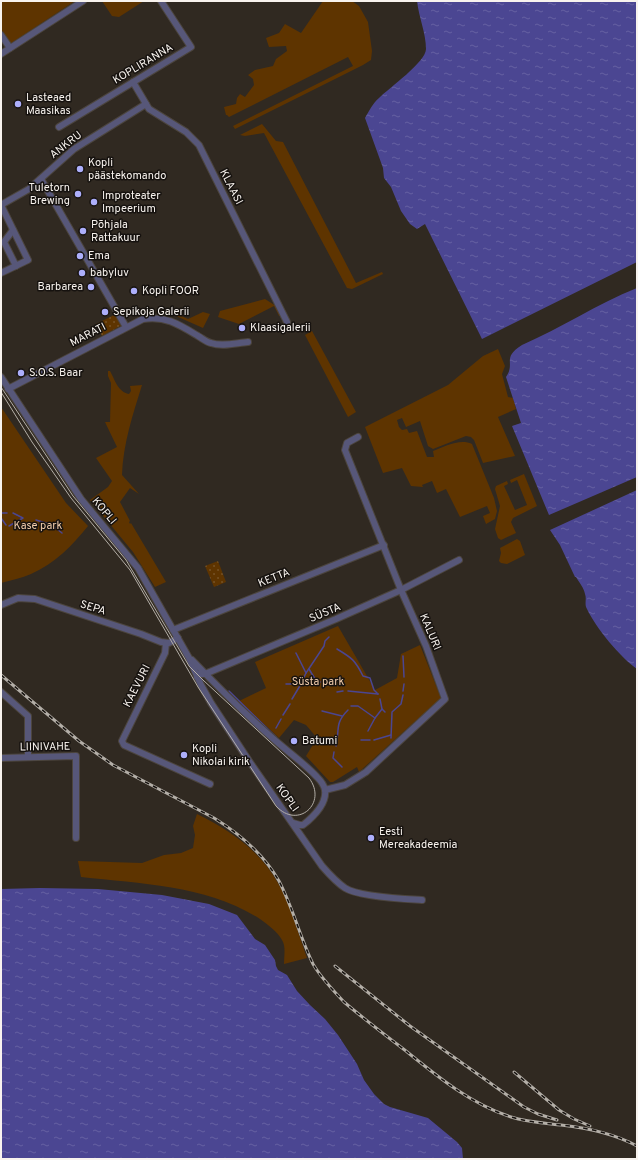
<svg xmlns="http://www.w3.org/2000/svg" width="638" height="1160" font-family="Overpass,sans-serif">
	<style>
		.green { fill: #5e3400 }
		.garden { fill: url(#garden-dots) }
		.water { fill: url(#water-ripples) }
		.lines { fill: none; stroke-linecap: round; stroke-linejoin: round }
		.stream { stroke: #4b4692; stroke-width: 1.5 }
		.minor-casing { stroke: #4c453e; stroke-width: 8 }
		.minor { stroke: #575779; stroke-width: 6 }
		.tram { stroke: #b3aea7; stroke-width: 1 }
		.rail-casing { stroke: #b3aea7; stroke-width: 3 }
		.rail { stroke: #16120f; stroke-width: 1.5; stroke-dasharray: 4.5; stroke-linecap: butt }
		.poi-dot { fill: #adaffb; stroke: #16120f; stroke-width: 1.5 }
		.labels { text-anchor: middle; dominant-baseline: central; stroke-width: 3; stroke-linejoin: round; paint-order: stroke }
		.street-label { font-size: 11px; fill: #f8f3ee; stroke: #16120f }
		.poi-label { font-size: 11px; fill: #f8f3ee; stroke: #16120f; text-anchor: start }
		.park-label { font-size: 11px; fill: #f2cdac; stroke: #16120f }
	</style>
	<defs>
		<pattern id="garden-dots" width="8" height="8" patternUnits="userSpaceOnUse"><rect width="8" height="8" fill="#5e3400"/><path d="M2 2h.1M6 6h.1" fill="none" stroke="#765226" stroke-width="1.8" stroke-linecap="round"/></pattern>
		<pattern id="water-ripples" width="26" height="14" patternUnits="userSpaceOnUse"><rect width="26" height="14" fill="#4b4692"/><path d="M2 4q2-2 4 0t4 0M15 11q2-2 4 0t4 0" fill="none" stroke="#6661a2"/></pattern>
	</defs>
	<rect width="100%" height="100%" fill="#302921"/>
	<g class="green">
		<polygon points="4,1 75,1 10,44 1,30 1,3"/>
		<polygon points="102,1 144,1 119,17 112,16"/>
		<polygon points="323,1 352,1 359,6 368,22 372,51 371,60 363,65 235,129 233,126 353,66 348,57 229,117 227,115 226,115 224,107 236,104 237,98 240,94 245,97 254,85 253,79 248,75 255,70 273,66 276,59 287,51 286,46 269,47 266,38 279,33 285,24 301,33"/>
		<polygon points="262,124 276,141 283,142 356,283 382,272 383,274 352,289 347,288 264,133 245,136 240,135"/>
		<polygon points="265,299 276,306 281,315 279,316 274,306 239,324 218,317 220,311"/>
		<polygon points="159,306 188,319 203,312 210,314 203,328 158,308"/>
		<polygon points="312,331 356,412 348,417 305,335"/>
		<path d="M498,349L505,366L502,374L508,397L513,398L516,409L498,417L515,456L483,463L474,440L471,437L466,436L433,449L428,446L420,421L406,427L402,418L397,420L399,427L402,430L407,429L409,433L417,431L427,457H434L433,451C444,447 460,438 472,444L494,498L497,511L495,519L486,524L483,516L490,513L487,506L460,517L446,489L437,493L432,481L422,485L423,487L411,486L402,468L383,473L365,427L448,385L483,356Z"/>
		<path d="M108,371H110C115,380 118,392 129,394L131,391L130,386L142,385C133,414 123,444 122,475L139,494L130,488L120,502L130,521L129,522L130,524L131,523L166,582L155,587L133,552L90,500L108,487L112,481L96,458L117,447L105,422H110L111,383L108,376Z"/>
		<path d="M1,407L66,503L88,526C73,545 54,564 31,574C22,578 11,580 1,583Z"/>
		<polygon points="524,474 537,506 513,518 511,522 516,533 501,540 498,538 495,529 500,506 495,489 496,486 507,481 508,484 504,486 515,510 527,505 517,480 511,483 510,480"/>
		<polygon points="517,539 520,541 525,555 507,564 501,563 499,561 501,553 500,548"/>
		<polygon points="338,626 375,690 397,678 401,654 420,645 441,698 359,772 357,767 333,782 330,782 306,756 317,738 306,725 294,720 279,738 239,701 266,688 255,662"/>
		<path d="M197,814C229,830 260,850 278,883C291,906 298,933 307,958L284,964C284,956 286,946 282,940C277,931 268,925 260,919C207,885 142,884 81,877L78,861L142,863L164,855L181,853L193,848L195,835L193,826Z"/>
	</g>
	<g class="garden">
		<polygon points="116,314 122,325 102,336 96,324"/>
		<polygon points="218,561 226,582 214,587 205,566"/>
	</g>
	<g class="water">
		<path d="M417,1H637V262L482,339L425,224L417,229L410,224L401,211L391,187L384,178L383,168L365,118C369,111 373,103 379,98C389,88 426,62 426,49C426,33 419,18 417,1Z"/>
		<path d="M637,288V477L549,515L512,426L521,423L506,377C516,363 501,358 522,345C561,328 597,304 637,288Z"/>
		<path d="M637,490V669C620,657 596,628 587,609C584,604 587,599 585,594C584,588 579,582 576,577H575L560,545L550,530Z"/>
		<polygon points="40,888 98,889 162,895 209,904 237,915 255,939 265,945 275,960 276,966 278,970 287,975 297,991 310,1005 325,1019 338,1035 357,1064 364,1080 374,1094 384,1104 390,1107 428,1118 457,1142 462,1148 463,1159 1,1159 1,889"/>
	</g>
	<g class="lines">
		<g class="stream">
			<polyline points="1,513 7,513"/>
			<polyline points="1,518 6,525"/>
			<polyline points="36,520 52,525 62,533"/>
			<polyline points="9,526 23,518 13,513"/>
			<path d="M337,649C352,658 355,660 363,676L370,678L374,690L378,694"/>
			<polyline points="296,653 306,673"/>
			<polyline points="403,656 404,677"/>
			<polyline points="309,669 315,679 320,682"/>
			<polyline points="302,681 306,673 324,646 325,641 329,637"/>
			<polyline points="286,684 301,684 292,699"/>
			<polyline points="229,691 276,737"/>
			<polyline points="348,691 378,694"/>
			<polyline points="403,691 404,684"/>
			<polyline points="337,692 343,691"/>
			<polyline points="380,699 382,709 385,712"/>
			<polyline points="351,706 358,706 375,718"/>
			<polyline points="322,711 342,716"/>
			<polyline points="283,715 290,704"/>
			<polyline points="276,728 281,719"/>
			<polyline points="368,731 375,718 382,709"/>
			<polyline points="391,738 392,712 401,704 403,695"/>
			<polyline points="361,740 370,740"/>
			<polyline points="374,740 391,735"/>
			<path d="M336,746C340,730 334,724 348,710"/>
			<polyline points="334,752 333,758 342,767"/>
		</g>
		<g class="minor-casing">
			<g id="minor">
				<polyline points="1,35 10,48"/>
				<polyline points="1,54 83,1"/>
				<polyline points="133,82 149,109 186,132 199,145 287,322"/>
				<polyline points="59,127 191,47 161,1"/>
				<polyline points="41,179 126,327"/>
				<polyline points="1,205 29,189 74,149 146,104"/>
				<polyline points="13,230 4,242 16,266"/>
				<polyline points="1,273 28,260 1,205"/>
				<path d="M1,377L81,499L138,568L189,658L201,685L211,703L249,761L322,866C329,874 336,882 345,888C359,897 404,899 422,900"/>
				<path d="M8,389L143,319C165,315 180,325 198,336C202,338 206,342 211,343C222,347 236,343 248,342"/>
				<polyline points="1,605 18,598 35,599 141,634 161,642 169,643 178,638"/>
				<polyline points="173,630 384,545"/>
				<polyline points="166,643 165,653 122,741 124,745 210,784"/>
				<path d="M192,660C217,686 242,711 269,735C284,749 302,761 317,777C320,780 324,785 325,790C327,804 313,817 303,825H300L293,823"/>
				<polyline points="197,677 199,674 205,674 336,619 401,590 459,560"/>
				<polyline points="1,692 28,716 28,757"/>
				<polyline points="1,758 76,756 76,838"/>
				<polyline points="325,790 345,785 366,772 445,699 426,646 401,590 345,450 347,443 358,437"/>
			</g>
		</g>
		<use href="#minor" class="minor"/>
		<path class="tram" d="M1,387L73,496L126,560L189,666L203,680L309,778C328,803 298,830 276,806L198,687L130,570L71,498L32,442L1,392"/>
		<g class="rail-casing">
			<g id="rail">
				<path d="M1,675L79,741L113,765L214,818C240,834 264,855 279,881C293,908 300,937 313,964C321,978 333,990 344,1002C364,1019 385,1035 406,1051C438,1077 471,1104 511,1117C527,1122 544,1123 561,1125C588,1128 613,1133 637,1146"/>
				<polyline points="335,966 410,1026 524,1107 538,1114 557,1120"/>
				<polyline points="514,1072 559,1110 574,1119 590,1126"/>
			</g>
		</g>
		<use href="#rail" class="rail"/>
	</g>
	<g class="poi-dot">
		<circle cx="18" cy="104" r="4"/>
		<circle cx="80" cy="169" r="4"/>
		<circle cx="78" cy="194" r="4"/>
		<circle cx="94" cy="202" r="4"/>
		<circle cx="83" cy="231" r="4"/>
		<circle cx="80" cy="256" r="4"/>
		<circle cx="82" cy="273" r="4"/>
		<circle cx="91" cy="287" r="4"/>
		<circle cx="134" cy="291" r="4"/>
		<circle cx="105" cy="312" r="4"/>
		<circle cx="242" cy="328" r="4"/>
		<circle cx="21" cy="373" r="4"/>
		<circle cx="294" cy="741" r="4"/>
		<circle cx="184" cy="755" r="4"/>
		<circle cx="371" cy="838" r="4"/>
	</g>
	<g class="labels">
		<g class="street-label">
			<text transform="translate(143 64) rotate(-31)">KOPLIRANNA</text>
			<text transform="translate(66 145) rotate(-38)">ANKRU</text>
			<text transform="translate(231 187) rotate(63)">KLAASI</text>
			<text transform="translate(88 335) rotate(-27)">MARATI</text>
			<text transform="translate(104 511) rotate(50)">KOPLI</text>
			<text transform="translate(274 578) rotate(-22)">KETTA</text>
			<text transform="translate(93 608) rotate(17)">SEPA</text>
			<text transform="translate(325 613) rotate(-23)">SÜSTA</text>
			<text transform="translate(430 632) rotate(67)">KALURI</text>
			<text transform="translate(137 686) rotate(-63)">KAEVURI</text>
			<text transform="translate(45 747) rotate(-1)">LIINIVAHE</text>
			<text transform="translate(287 798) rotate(55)">KOPLI</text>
		</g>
		<g class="poi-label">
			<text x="26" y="98">Lasteaed<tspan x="26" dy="13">Maasikas</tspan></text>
			<text x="88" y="163">Kopli<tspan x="88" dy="13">päästekomando</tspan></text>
			<text x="70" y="188" text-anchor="end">Tuletorn<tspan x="70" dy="13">Brewing</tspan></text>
			<text x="102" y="196">Improteater<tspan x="102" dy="13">Impeerium</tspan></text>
			<text x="91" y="225">Põhjala<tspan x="91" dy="13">Rattakuur</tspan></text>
			<text x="88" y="256">Ema</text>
			<text x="90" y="273">babyluv</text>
			<text x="83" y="287" text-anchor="end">Barbarea</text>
			<text x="142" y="291">Kopli FOOR</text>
			<text x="113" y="312">Sepikoja Galerii</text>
			<text x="250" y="328">Klaasigalerii</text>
			<text x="29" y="373">S.O.S. Baar</text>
			<text x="302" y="741">Batumi</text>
			<text x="192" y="749">Kopli<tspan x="192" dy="13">Nikolai kirik</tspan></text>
			<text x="379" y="832">Eesti<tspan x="379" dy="13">Mereakadeemia</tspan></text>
		</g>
		<g class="park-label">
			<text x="38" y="526">Kase park</text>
			<text x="318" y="682">Süsta park</text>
		</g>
	</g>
	<rect width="638" height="1160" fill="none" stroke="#f8f3ee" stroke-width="4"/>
</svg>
